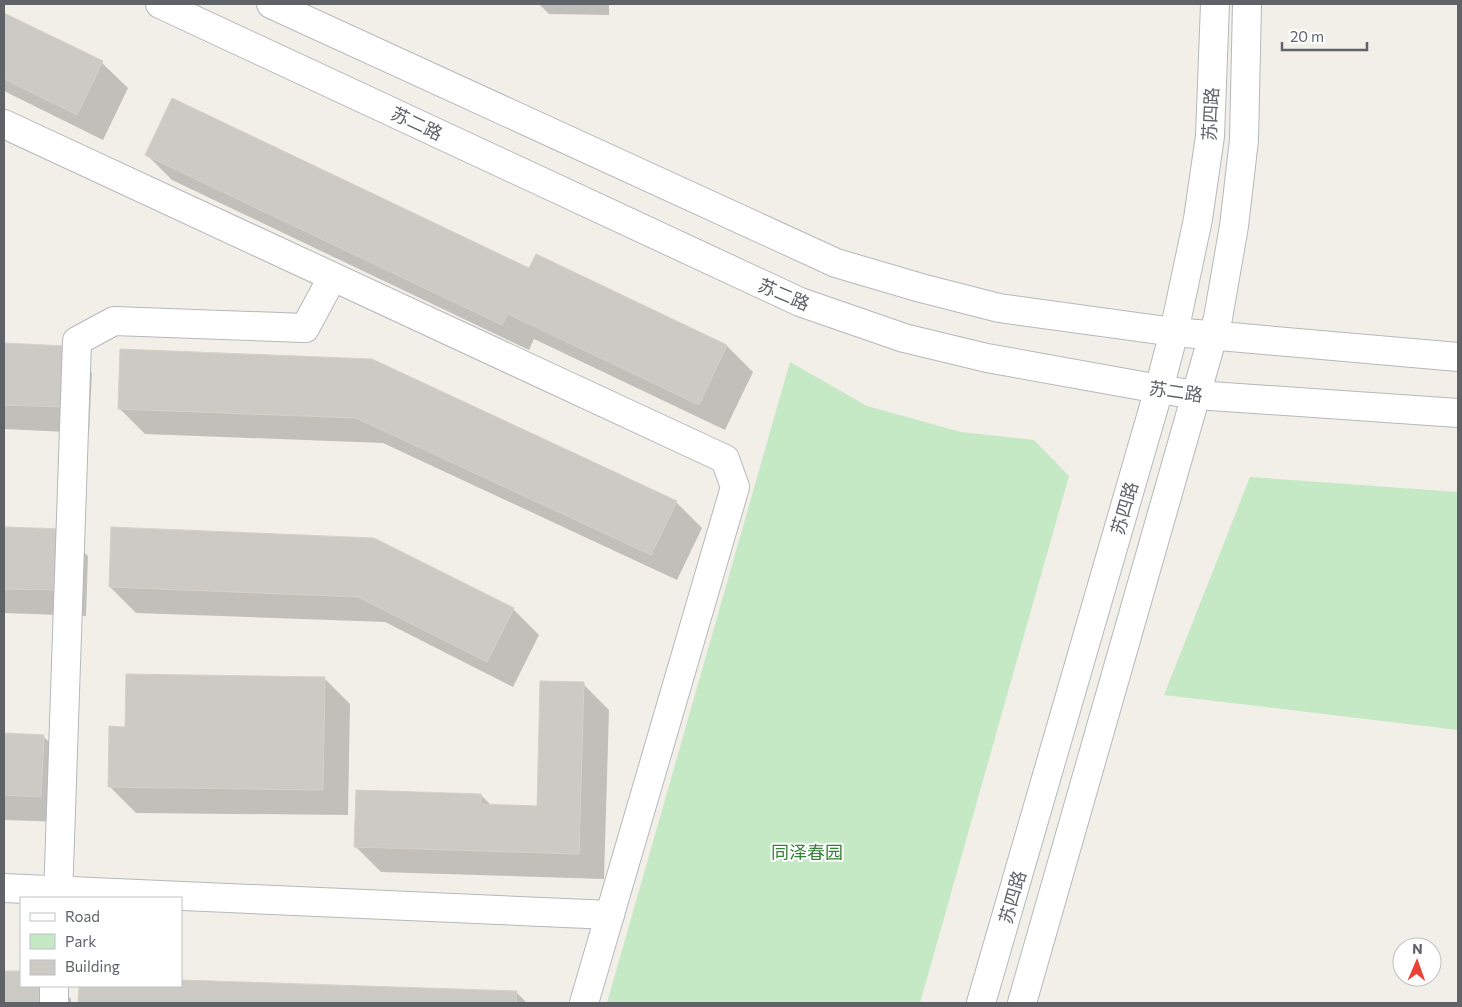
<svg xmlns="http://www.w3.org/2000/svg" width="1462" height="1007" font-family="Commissioner,'Noto Sans SC',sans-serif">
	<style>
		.green { fill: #c5e8c5 }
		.shadow { fill: #0003 }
		.building { fill: #cccac5; stroke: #d6d1c6 }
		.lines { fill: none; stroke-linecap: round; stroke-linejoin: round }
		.minor-casing { stroke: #b5b8bc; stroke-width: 30 }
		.tertiary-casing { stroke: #b5b8bc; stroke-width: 30 }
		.minor { stroke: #fff; stroke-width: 28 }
		.tertiary { stroke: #fff; stroke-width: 28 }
		.labels { text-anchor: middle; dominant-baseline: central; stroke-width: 4; stroke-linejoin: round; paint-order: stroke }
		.street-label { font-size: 18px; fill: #5f6368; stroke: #fff }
		.park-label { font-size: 18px; fill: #348238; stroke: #fff }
	</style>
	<rect width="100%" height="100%" fill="#f1efe8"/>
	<g class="green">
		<polygon points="790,362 867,406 961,432 1034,440 1069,476 920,1003 607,1003"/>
		<polygon points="1250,477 1458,492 1458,730 1164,695"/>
	</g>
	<g class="shadow">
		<polygon points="539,4 609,4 609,15 549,14"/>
		<polygon points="4,14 102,63 128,88 103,140 4,91"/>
		<polygon points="146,154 530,270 536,256 727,346 753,372 725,430 534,339 529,350 172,180"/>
		<polygon points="4,344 66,347 92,373 89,433 4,429"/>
		<polygon points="121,351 676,502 702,528 677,580 383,443 145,434 119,408"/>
		<polygon points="4,528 62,530 88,556 86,616 4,613"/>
		<polygon points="112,529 513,609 539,635 513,687 385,622 136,613 110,587"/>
		<polygon points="324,678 350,704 348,815 136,813 110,787 126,728"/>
		<polygon points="583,684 609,710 604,879 381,872 355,846 481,795 492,806 538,807"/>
		<polygon points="4,735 43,736 69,762 67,822 4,820"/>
		<polygon points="4,972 21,972 21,986 59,986 71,999 71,1003 4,1003"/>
		<polygon points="80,986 181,986 516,992 527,1003 79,1003"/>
	</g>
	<g class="building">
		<polygon points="4,13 103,61 77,115 4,79"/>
		<polygon points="172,98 529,268 536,254 727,345 699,405 508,314 502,325 145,155"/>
		<polygon points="4,343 66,346 64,407 4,405"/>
		<polygon points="120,349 372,359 677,501 651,555 356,418 118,409"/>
		<polygon points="4,527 62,529 60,590 4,589"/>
		<polygon points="111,527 374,538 514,608 487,662 358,597 109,587"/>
		<polygon points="126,674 325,677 323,790 108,787 109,726 125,727"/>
		<polygon points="540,681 584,682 579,854 354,847 356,790 481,794 481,804 537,806"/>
		<polygon points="4,733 44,735 41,797 4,795"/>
		<polygon points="4,971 21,971 21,986 46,986 45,1003 4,1003"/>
		<polygon points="181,980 517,991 516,1003 78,1003 79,986 181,986"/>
	</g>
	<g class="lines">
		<g class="minor-casing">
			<g id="minor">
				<polyline points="4,124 725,459 735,487 584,1003"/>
				<polyline points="4,888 610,915"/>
				<polyline points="58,898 77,341 114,321 305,328 332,278"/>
				<polyline points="54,1003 54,986"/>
			</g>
		</g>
		<g class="tertiary-casing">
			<g id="tertiary">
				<polyline points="160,4 800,302 904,338 987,358 1159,389 1196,395 1458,413"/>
				<polyline points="271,4 836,263 921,288 999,308 1174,332 1458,357"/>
				<polyline points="981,1003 1159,389 1174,332 1198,219 1210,136 1215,4"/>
				<polyline points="1022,1003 1218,318 1234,226 1244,140 1247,4"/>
			</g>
		</g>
		<use href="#minor" class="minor"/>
		<use href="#tertiary" class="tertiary"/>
	</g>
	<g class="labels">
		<g class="street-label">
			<text transform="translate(1210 114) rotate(-87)">苏四路</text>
			<text transform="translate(417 123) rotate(25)">苏二路</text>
			<text transform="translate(784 294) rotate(23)">苏二路</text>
			<text transform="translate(1176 391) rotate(8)">苏二路</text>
			<text transform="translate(1124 508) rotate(-74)">苏四路</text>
			<text transform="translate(1012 897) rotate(-74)">苏四路</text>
		</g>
		<g class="park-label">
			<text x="807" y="852">同泽春园</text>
		</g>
	</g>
	<rect width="1462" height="1007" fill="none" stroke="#5f6368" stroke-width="10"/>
	<rect x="20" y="897" width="162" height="90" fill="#ffffff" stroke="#bfc1c3"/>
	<rect x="30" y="913" width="25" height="8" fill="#ffffff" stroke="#bfc1c3"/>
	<text x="65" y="922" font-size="15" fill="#5f6368">Road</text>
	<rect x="30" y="934" width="25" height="15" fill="#c5e8c5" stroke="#bfc1c3"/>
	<text x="65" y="947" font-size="15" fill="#5f6368">Park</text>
	<rect x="30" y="960" width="25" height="15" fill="#cccac5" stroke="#bfc1c3"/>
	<text x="65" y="972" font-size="15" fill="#5f6368">Building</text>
	<g transform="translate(1417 962) rotate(2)"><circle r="24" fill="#ffffff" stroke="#bfc1c3"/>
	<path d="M0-4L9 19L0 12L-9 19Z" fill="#ea4335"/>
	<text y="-8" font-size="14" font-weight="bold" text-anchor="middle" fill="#5f6368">N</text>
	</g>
	<path d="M1282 42v8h85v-8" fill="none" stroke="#5f6368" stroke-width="2.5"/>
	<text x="1290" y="42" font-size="15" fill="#5f6368" stroke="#ffffff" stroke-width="4" paint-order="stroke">20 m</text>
</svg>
